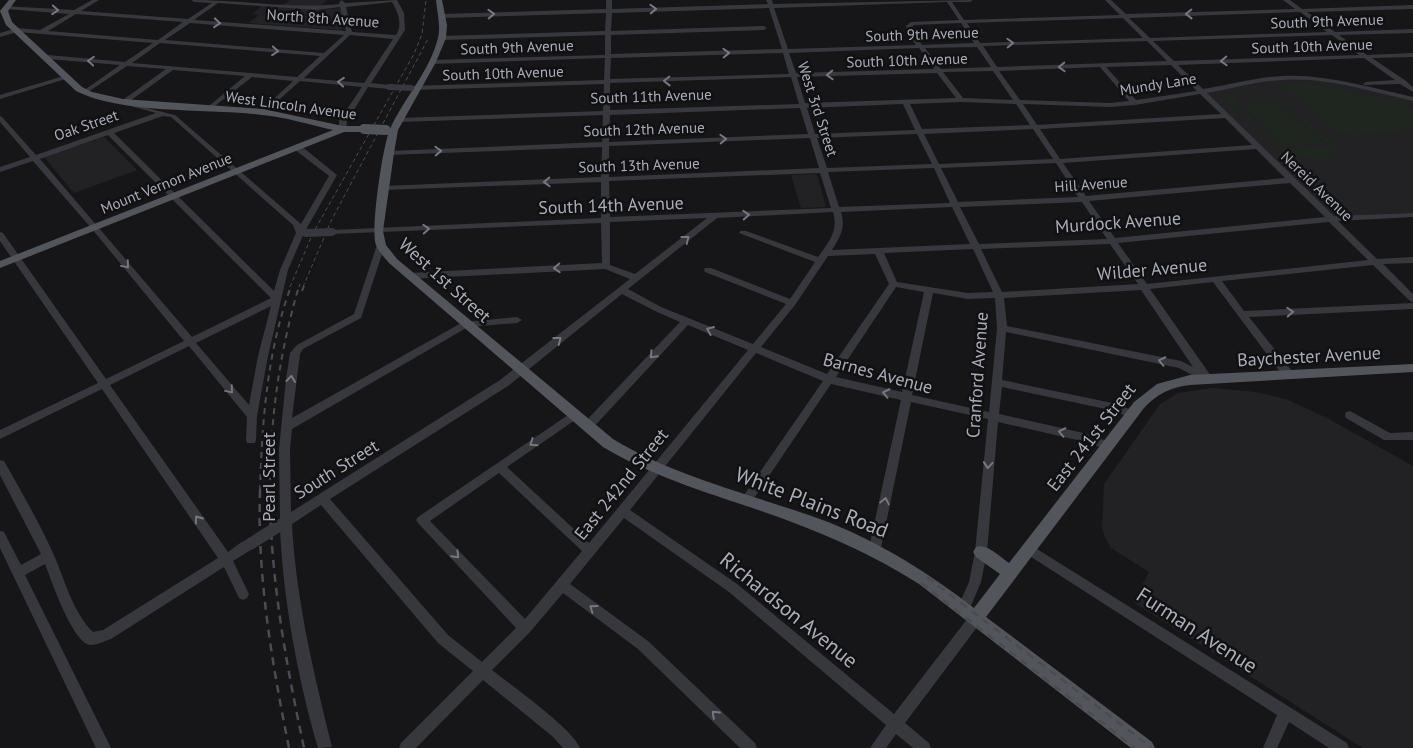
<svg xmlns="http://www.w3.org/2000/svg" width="1413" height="748" font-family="'PT Sans',sans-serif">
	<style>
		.built { fill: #222225 }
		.green { fill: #1e261f; fill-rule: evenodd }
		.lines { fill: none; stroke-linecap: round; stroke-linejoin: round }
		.minor { fill: #37383d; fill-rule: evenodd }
		.major { fill: #53555c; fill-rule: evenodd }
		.rail-far2 { stroke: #4a4c52; stroke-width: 1; stroke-dasharray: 4 3; stroke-linecap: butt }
		.rail-far1 { stroke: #4a4c52; stroke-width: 2; stroke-dasharray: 6 5; stroke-linecap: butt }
		.rail { stroke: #4a4c52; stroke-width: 2.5; stroke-dasharray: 8 6; stroke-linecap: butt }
		.minor-bridge-far2 { stroke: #37383d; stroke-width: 6 }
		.minor-bridge-far1 { stroke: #37383d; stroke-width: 8 }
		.minor-bridge { stroke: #37383d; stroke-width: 12 }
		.major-bridge { stroke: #53555c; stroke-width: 10 }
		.oneway { stroke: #757881 }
		.labels { text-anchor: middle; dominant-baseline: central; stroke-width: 5; stroke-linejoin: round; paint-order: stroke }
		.far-street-label { font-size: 15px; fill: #a8adb8; stroke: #111113 }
		.street-label { font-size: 18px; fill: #a8adb8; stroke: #111113 }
		.near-street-label { font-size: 21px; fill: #a8adb8; stroke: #111113 }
	</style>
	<rect width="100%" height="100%" fill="#161618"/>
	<g class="built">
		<polygon points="290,0 327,0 316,10 341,8 346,28 340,30 248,23 259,15 252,14 262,6 280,7"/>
		<polygon points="1298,78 1340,83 1413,100 1413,213 1334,216 1206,93 1279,79"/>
		<polygon points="104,137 137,170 74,193 44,157"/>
		<polygon points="817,174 826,207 801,208 791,175"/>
		<polygon points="1212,388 1256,392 1286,399 1327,418 1413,466 1413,748 1363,748 1133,602 1149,572 1111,548 1105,537 1102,528 1104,484 1160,404 1178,393"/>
	</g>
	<g class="green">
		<polygon points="1310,83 1401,102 1413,109 1413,130 1348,135 1337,132 1282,85"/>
		<path d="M1245,91L1278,95L1344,152H1337L1329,159H1316L1285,154L1223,97ZM1248,93L1267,95L1281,102L1330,146L1286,148L1282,146L1237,105L1236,96Z"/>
		<polygon points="1275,102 1324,144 1287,146 1240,103"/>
	</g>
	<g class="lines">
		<g class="minor">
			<path d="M92,0H99L81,11L188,19L212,3L194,2L191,0C241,0 291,9 340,4L339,2L342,0L345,3L397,0L404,13L405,30L371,83L389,85L392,87L389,89L368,87L347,121L346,131L339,129V121L362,87L300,81L263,114L260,112L261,111L293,81L252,77L211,109L209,108V106L245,76L173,70L127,103L175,115L301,224L329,176L294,149V145H300L337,175L304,233L288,270L268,356L257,416L256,440L255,443H247L246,440L247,417L189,346L110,385L228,552C235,547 245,537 254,540L256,544L254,548L233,561L249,594L247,598L243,600L239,598L224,567L111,639C105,641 97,645 91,645C73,645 51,579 45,564L25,575L111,748H96L0,548V531L4,532L21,565L41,554L0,475V460L4,461C21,491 39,522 53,553C65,580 72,611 93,632L103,630L218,558L102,389L0,439V430L98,383L0,241V232L3,233L106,379L184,341L92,229L33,161L0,172V167L30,157L0,122V116L2,117L36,155L156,113L127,105V103L123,104L120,102L166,69L127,66L85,94L83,93V91L120,65L48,59L45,57L48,55L125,62L153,43L17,32L0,37V33L17,28L40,30L69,14L6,9L4,8V6L74,10ZM392,2C398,12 403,25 396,35L352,32L346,7ZM218,3L316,10L340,7L346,31L194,20ZM76,14L183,22L158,40L48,31ZM190,23L344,35L324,53L165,40ZM350,35L393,39L364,83L304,78ZM160,43L320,56L297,77L132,63ZM163,116L171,117L293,225L296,233L280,270L274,291L114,133ZM108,135L271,298L192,337L40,159ZM271,306L258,356L249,405L196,343Z"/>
			<path d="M606,0H612V9L768,4L766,0H772L773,4L973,0L970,2H952L964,20L1120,15L1105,0H1111L1126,14L1295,9L1283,0H1290L1302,9L1413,5V9L1307,12L1335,32L1413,29V33L1339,35L1367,55L1413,53V57L1372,58L1406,81L1413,87V92L1400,84L1364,85L1363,84L1366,82L1395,80L1364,58L1178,65L1203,89C1229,85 1257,77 1283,76C1327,74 1371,88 1413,97V101C1371,92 1327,77 1283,80C1258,81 1232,89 1207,93L1334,216L1413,213V217L1338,221L1377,259L1413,257V263L1383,264L1413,294V302L1410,301L1373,265L1222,281L1244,311L1413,303V309L1249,317L1292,371L1293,374L1292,377H1284L1213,282L1150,289L1211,376L1212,379L1207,383L1179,368L1006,332L1002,380L1117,404L1136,412L1137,415L1136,418L1132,419L1115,411L1002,387L999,414L1088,434L1112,443L1113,446L1112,449L1108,450L1086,442L998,422L987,552L981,582L968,613L963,615L958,613L957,609L969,582L975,552L988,419L911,402L881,548L879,552L875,553L871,552L869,548L901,400L831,384L750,504L746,506L742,504L740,501L742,498L823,381L756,353L630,510L737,584L894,714L971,614L976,612L981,614L982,618L981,622L905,723L929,743L931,748H913L896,734L886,748H870L886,725L729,592L624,518L570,584L648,641L755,743L757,748H740L638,649L563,593L530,632L492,670C512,686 572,728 580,748H563L552,736L483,680L416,748H399L401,743L473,671L438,643L321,505L292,524C296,600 314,674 332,747L318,748C298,680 283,599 280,528L276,524L280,519L279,449L286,379L290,353L297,345L354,314L377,245L381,242L385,245L361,318L303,349L300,354L292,418L463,322L517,317L522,320L517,323L468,327L292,429L290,449L291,512L500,380L630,279L605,269L409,279L405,276L409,273L602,263L601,223L332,234L328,232L332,230L601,218V182L384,190L380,188L384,186L601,177L602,147L389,155L385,153L389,151L602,142L603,115L399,122L396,120L399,118L603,111L604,84L411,90L408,88L411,86L604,80L605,58L432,64L429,62L432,60L605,55V35L442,40L439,38L442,36L605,31L606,13L442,18L439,16L442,14L606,9ZM947,2L959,20L911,22L906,26L908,34L916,45L788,49L774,8ZM769,8L782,49L611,54V35L764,30L767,28L764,26L611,31L612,13ZM1300,12L1327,32L1150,38L1129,18ZM1123,18L1143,38L980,43L967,23ZM961,23L974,43L922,45L914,34L912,27L914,25ZM1332,35L1359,55L1174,61L1153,41ZM1147,41L1167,61L997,67L983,46ZM977,47L991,67L941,69L925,48ZM919,48L934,69L796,73L789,53ZM783,53L789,74L610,79L611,58ZM1171,65L1197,91L1136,100L1106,67ZM1100,67L1129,101L1110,103L1020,100L999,71ZM993,71L1013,100L963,98L943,72ZM937,73L956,98L805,103L797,77ZM791,77L799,104L610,110V83ZM1200,94L1221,114L1037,125L1023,104L1110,107L1135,105ZM961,102L1016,104L1030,125L922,129L910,104ZM903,104L915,130L815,134L807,108ZM800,108L808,134L609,142L610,115ZM1225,118L1252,145L1060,159L1040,129ZM1033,129L1053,159L939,164L924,134ZM917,134L932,164L827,168L817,138ZM810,138L819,168L609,177V146ZM1256,149L1285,178L1086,196L1063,163ZM1056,163L1078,197L958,202L941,168ZM934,168L950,203L839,207L828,172ZM820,173L831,208L610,217L609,181ZM1290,183L1325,217L1115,238L1089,201ZM1082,202L1107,239L979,244L960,207ZM952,207L970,244L832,250C840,237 846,228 841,212ZM833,212C839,231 828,243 818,257L746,231H740L739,233L815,262L790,299L711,268H705L704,270L705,272L786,304L753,344L661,307L628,289L717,218ZM707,218L635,274L610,265V222ZM1329,222L1368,260L1147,284L1118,243ZM1110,244L1138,284L1002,292L981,249ZM973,249L993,292L968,293L897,282L884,253ZM875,254L889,284L827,374L761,347L795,305L828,256ZM896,287L924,292L902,392L836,377ZM1141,290L1193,367L1181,361L1007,326L1004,298ZM933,293L968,299L995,298L997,328L989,412L912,395ZM622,294L655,311L680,322L583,424L582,427L583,430H591L688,325L748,350L589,543L507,467L578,418L579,415L578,412L574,411L418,517L416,520L418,523L516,628L482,662L448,635L330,499L508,386ZM499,473L582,551L525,619L430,521Z"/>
			<polygon points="67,75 70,77 69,78 0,99 0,95"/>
			<polygon points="1350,411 1390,433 1413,432 1413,440 1384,440 1346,418 1345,415 1346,412"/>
			<polygon points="1029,544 1347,743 1349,748 1329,748 1289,722 1277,748 1263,748 1277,715 1025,553 1023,549 1025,545"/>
		</g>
		<g class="major">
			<path d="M9,0H16L8,11L12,22L82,87L92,92L123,99L263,109L343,126H364L368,129L364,132H344L0,268V261L333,130C310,125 286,117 262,115C208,108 124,115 76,91L6,25L0,11Z"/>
			<path d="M436,0H442L447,25L446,38L436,62L398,130L394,153L383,231L386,245L397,259L613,439C679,479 756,495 828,522C883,544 927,572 974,608L1000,574L976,557L973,552L976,547C987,543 1000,557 1009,563L1134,402L1157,384L1190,375L1413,364V372L1190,385C1171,387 1157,394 1144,408L986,617L1152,742L1155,748H1131L919,584C870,553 819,531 764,512C709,493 653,477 603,447L389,263C385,258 378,251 376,245C370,231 383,144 390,129C404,98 430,71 438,38C441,26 437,12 436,0Z"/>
		</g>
		<g class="rail-far2">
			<polyline points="290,287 313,233 414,54 422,34 426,0"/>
			<polyline points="299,287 300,284"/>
			<polyline points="303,287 331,221 428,39"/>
		</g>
		<g class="rail-far1">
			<polyline points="302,291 304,286"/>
			<path d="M260,491C262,421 267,352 291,286"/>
			<path d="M270,491C270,419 279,355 299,286"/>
		</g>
		<g class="rail">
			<path d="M260,490C257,576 272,663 289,748"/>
			<path d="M270,490C270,577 286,663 304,748"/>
			<polyline points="927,577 1152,748"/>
			<polyline points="921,583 1135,748"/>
		</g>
		<polyline class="minor-bridge-far2" points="389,87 411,88"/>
		<polyline class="minor-bridge-far1" points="306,233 332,232"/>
		<polyline class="minor-bridge" points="250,544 282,524"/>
		<polyline class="major-bridge" points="364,129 386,130"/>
	</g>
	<defs><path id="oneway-chevron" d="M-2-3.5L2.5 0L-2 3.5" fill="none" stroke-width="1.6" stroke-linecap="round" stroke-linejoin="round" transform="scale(1.25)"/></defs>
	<g class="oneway">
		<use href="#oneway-chevron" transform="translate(653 9) rotate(-2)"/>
		<use href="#oneway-chevron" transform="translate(55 10) rotate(4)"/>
		<use href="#oneway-chevron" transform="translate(491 14) rotate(-2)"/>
		<use href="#oneway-chevron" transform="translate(1189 14) rotate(179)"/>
		<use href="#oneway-chevron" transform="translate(217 23) rotate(5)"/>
		<use href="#oneway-chevron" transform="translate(1010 43) rotate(-2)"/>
		<use href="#oneway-chevron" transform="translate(275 51) rotate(5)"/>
		<use href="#oneway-chevron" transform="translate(726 53) rotate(-2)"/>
		<use href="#oneway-chevron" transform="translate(91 61) rotate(-175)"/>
		<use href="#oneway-chevron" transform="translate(1224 61) rotate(178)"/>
		<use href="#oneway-chevron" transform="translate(1062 67) rotate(178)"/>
		<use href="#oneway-chevron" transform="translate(830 75) rotate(178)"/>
		<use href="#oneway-chevron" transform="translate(667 81) rotate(179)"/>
		<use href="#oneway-chevron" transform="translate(341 82) rotate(-175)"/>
		<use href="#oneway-chevron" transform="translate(723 139) rotate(-2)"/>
		<use href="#oneway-chevron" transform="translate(438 151) rotate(-2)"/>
		<use href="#oneway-chevron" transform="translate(547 182) rotate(178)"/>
		<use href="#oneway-chevron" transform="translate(746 215) rotate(-3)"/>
		<use href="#oneway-chevron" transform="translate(426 229) rotate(-3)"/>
		<use href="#oneway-chevron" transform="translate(686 239) rotate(-38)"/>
		<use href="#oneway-chevron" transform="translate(126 265) rotate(50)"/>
		<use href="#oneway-chevron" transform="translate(557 268) rotate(177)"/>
		<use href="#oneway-chevron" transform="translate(1290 312) rotate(-3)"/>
		<use href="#oneway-chevron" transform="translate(710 330) rotate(-157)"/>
		<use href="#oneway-chevron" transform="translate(558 340) rotate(-38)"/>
		<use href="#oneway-chevron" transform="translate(653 355) rotate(133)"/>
		<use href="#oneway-chevron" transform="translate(1162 361) rotate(-168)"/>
		<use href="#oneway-chevron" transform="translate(291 379) rotate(-84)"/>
		<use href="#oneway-chevron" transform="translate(230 390) rotate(50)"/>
		<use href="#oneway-chevron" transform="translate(886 393) rotate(-168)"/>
		<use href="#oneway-chevron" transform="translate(1062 432) rotate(-168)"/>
		<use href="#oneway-chevron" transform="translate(533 443) rotate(146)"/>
		<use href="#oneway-chevron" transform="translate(988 465) rotate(95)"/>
		<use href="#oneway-chevron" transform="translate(885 501) rotate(-78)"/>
		<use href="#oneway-chevron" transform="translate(198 519) rotate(-125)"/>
		<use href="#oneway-chevron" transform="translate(456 555) rotate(46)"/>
		<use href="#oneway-chevron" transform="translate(593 608) rotate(-144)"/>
		<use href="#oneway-chevron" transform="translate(715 714) rotate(-136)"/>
	</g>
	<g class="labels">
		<g class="far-street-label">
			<text transform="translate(323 18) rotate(4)">North 8th Avenue</text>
			<text transform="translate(1327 21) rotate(-2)">South 9th Avenue</text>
			<text transform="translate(922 34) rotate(-2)">South 9th Avenue</text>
			<text transform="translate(1312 46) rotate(-2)">South 10th Avenue</text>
			<text transform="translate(517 47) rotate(-2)">South 9th Avenue</text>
			<text transform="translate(907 60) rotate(-2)">South 10th Avenue</text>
			<text transform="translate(503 73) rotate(-2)">South 10th Avenue</text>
			<text transform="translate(1158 84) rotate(-9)">Mundy Lane</text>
			<text transform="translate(651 96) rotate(-2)">South 11th Avenue</text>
			<text transform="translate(291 105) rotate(8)">West Lincoln Avenue</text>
			<text transform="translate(818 109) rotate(72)">West 3rd Street</text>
			<text transform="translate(86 125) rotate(-19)">Oak Street</text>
			<text transform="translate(644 129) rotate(-2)">South 12th Avenue</text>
			<text transform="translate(639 165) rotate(-2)">South 13th Avenue</text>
			<text transform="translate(166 183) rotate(-22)">Mount Vernon Avenue</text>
			<text transform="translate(1091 184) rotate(-4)">Hill Avenue</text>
			<text transform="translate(1317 186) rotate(44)">Nereid Avenue</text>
		</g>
		<g class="street-label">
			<text transform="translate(611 205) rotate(-2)">South 14th Avenue</text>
			<text transform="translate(1118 222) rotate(-4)">Murdock Avenue</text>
			<text transform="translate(1152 269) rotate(-5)">Wilder Avenue</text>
			<text transform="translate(445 280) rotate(42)">West 1st Street</text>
			<text transform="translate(1309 356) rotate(-3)">Baychester Avenue</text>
			<text transform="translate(878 373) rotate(15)">Barnes Avenue</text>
			<text transform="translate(977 375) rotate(-86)">Cranford Avenue</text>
			<text transform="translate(1091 437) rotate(-52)">East 241st Street</text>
			<text transform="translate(336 469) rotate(-32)">South Street</text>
			<text transform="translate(268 477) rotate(-90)">Pearl Street</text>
			<text transform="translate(621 484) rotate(-51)">East 242nd Street</text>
		</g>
		<g class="near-street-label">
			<text transform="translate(812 502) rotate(21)">White Plains Road</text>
			<text transform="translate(789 610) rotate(39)">Richardson Avenue</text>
			<text transform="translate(1197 630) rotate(33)">Furman Avenue</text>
		</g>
	</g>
</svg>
